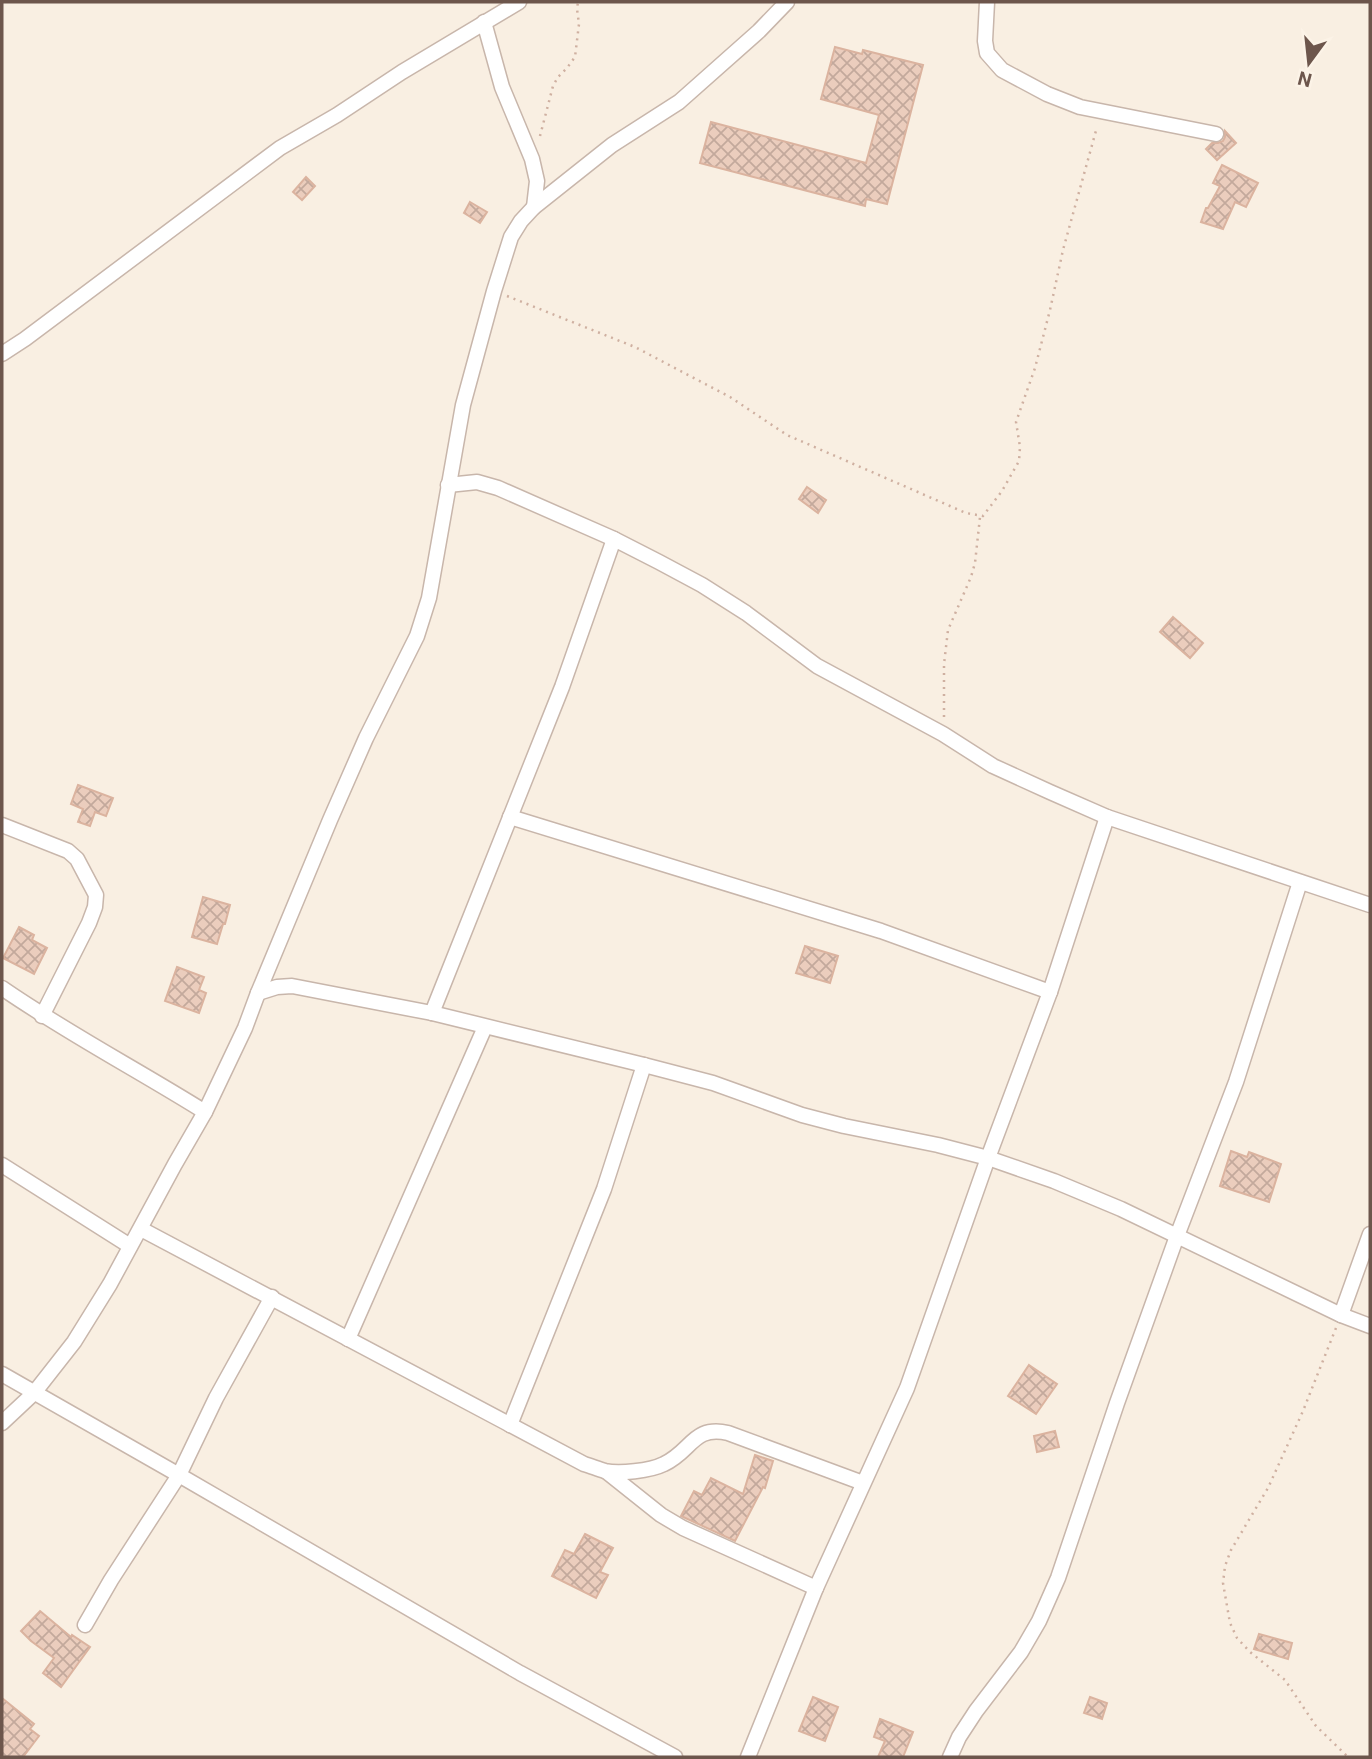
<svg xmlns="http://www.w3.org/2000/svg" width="1372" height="1759" font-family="Roboto,sans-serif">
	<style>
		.building { fill: url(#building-cross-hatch); stroke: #dbb39f; stroke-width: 2 }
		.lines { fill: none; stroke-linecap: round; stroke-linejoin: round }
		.street-casing { stroke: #c8b6ab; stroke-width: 17 }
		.path { stroke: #cfb0a1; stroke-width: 2.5; stroke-dasharray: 2 5; stroke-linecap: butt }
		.street { stroke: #fff; stroke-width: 14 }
	</style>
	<defs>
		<pattern id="building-cross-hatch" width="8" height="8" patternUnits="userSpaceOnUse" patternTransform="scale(1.75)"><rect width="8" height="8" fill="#ebcdbd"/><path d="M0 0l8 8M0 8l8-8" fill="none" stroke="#c3a99c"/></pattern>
	</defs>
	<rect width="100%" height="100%" fill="#f9efe2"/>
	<g class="building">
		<polygon points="835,47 862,54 863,50 923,65 887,204 866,199 865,206 700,163 711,122 866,163 879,115 821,99"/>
		<polygon points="1225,131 1236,143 1217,160 1206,149 1212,143 1218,143 1223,141 1225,137"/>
		<polygon points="1222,165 1258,183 1246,207 1235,202 1223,229 1201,222 1206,208 1208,208 1220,186 1213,183"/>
		<polygon points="306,177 315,186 302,200 293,192"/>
		<polygon points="470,202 487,212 480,223 464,213"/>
		<polygon points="807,487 826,500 818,513 799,499"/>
		<polygon points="1173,617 1203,643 1190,658 1160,632"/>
		<polygon points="78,785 113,798 106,816 95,812 90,826 78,822 83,809 71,804"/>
		<polygon points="203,897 230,905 225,924 223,924 217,944 192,937"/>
		<polygon points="19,927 34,935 32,940 47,948 34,974 3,958"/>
		<polygon points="805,946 838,956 830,983 796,973"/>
		<polygon points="177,967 204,977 199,990 206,993 199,1013 165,1001"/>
		<polygon points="1231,1151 1247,1157 1249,1152 1281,1164 1269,1202 1220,1186"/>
		<polygon points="1029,1365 1057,1384 1036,1414 1008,1396"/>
		<polygon points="1055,1431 1059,1447 1037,1452 1034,1436"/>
		<polygon points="755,1455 773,1461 765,1488 763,1487 735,1541 681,1516 694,1491 702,1495 711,1478 743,1494"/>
		<polygon points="585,1534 613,1548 600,1572 608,1575 596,1598 552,1576 565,1550 574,1554"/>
		<polygon points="40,1611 71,1637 72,1635 90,1647 61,1687 43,1673 54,1658 31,1641 21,1631"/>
		<polygon points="1259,1634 1292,1643 1288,1659 1254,1649"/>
		<polygon points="813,1697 838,1707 825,1741 799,1731"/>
		<polygon points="1090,1697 1107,1703 1102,1719 1084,1713"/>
		<polygon points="2,1698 34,1724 30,1729 39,1736 23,1757 2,1757"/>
		<polygon points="880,1719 913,1732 903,1757 878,1757 885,1741 874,1737"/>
	</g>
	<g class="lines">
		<g class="street-casing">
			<g id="street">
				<polyline points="987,2 985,41 987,53 1002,70 1047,94 1080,107 1216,134"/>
				<polyline points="484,22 502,87 532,159 537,181 534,207"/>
				<polyline points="2,354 25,339 280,148 337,115 402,72 519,2"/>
				<polyline points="448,485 477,482 498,488 614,539 659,562 702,585 746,613 817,666 943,734 993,766 1050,792 1107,817 1370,905"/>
				<polyline points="510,817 881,931 1050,992"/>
				<polyline points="2,825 68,851 77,859 96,895 95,907 89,923 42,1016"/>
				<path d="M2,988C67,1033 138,1070 205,1112"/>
				<polyline points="258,993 277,987 292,986 432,1013 644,1065 713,1083 802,1115 844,1126 938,1145 988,1158 1054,1181 1121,1209 1341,1315 1370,1326"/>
				<polyline points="432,1013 562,687 614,539"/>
				<polyline points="2,1165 130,1246"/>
				<path d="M141,1229L584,1464C591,1466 598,1469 605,1471C619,1474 650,1471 664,1464C692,1451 693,1425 728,1433L863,1483"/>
				<polyline points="1341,1315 1370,1234"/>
				<polyline points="348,1339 485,1027"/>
				<polyline points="2,1374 179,1475 520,1673 675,1757"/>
				<polyline points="2,1423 34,1393 74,1342 110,1284 175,1164 205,1112 245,1028 258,993 330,820 366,738 417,636 429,598 463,405 494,291 511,237 521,221 534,207 612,145 679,102 759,31 787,2"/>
				<polyline points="510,1425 604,1189 644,1065"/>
				<polyline points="607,1472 661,1515 683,1528 816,1588"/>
				<polyline points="85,1625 111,1580 179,1475 216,1398 272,1297"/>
				<polyline points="748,1757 816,1588 907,1388 988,1158 1050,992 1107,817"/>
				<polyline points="950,1757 959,1737 976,1711 1021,1652 1039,1621 1058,1578 1117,1403 1177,1236 1236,1082 1300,882"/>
			</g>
		</g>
		<g class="path">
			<polyline points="540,136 553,86 558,77 567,68 575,57 579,24 577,9 578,2"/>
			<polyline points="507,296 635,347 730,397 787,435 966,513 983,516 1002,491 1019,461 1020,447 1016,422 1035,368 1050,310 1063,250 1097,127"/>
			<polyline points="944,717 944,664 948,630 971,577 975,563 980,517"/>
			<polyline points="1336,1328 1303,1411 1268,1488 1231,1550 1225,1566 1223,1583 1230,1623 1237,1638 1250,1652 1285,1680 1316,1726 1348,1757"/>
		</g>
		<use href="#street" class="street"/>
	</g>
	<rect width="1372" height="1759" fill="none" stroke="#6d564c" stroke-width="7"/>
	<g transform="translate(1309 63) rotate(195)" stroke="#fcf3e7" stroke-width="5" paint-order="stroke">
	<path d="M0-5L12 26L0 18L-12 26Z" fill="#6d564c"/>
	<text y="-10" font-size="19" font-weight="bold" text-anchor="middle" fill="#6d564c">N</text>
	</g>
</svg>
